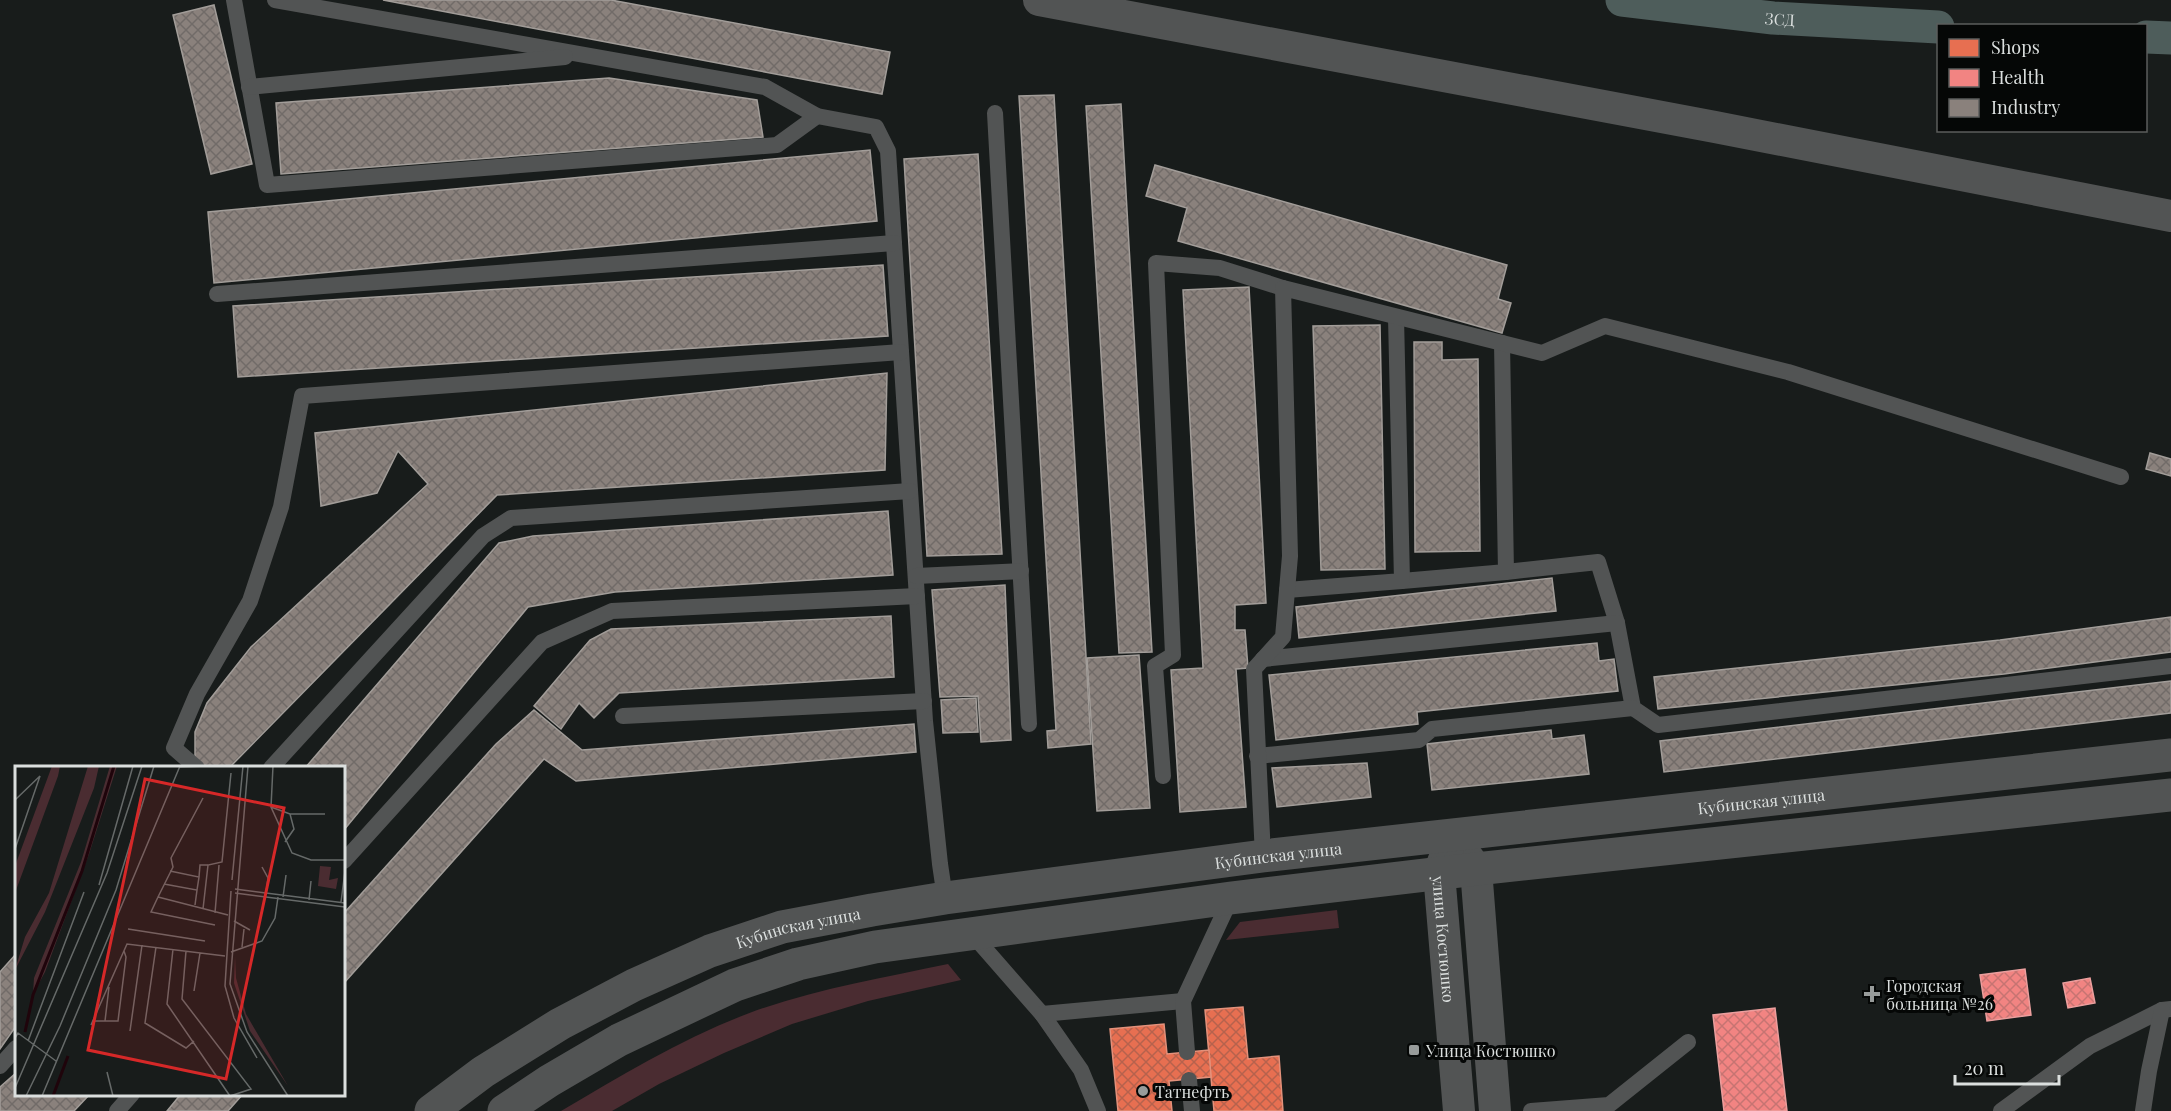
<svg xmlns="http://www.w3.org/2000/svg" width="2171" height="1111" font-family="'Playfair Display',serif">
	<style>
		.grass { fill: #4a2c31 }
		.shops { fill: url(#shops-cross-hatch); stroke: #e3917b; stroke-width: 1.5 }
		.health { fill: url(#health-cross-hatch); stroke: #eb9f9e; stroke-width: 1.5 }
		.industry { fill: url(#industry-cross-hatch); stroke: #a29d99; stroke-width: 1.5 }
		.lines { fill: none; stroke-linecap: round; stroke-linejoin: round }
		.lane { stroke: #525454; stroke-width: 16 }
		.street { stroke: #525454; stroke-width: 32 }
		.secondary { stroke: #525454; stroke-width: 33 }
		.highway { stroke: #4e5d5b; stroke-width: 33 }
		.poi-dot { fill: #979b9a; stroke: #050706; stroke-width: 2 }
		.labels { text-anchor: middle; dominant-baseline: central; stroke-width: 6; stroke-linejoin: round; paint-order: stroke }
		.street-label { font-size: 16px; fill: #dbdfde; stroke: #050706 }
		.poi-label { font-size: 16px; fill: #dbdfde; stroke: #050706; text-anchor: start }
		.inset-river { fill: none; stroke: #1f040b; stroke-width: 3 }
		.inset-road { fill: none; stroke: #666a69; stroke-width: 1.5 }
		.view { fill: #d62828; fill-opacity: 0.15; stroke: #d62828; stroke-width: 3 }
		.inset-edge { fill: none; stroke: #dbdfde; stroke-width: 3 }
	</style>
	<defs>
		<pattern id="shops-cross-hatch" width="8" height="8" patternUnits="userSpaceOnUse" patternTransform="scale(1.5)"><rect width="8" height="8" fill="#e76f51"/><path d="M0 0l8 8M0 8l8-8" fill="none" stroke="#b6624d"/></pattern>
		<pattern id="health-cross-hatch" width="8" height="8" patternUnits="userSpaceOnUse" patternTransform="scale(1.5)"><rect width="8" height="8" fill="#f28482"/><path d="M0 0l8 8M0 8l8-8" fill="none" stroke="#c67472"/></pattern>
		<pattern id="industry-cross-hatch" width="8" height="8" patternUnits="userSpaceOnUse" patternTransform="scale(1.5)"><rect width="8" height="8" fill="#8a817c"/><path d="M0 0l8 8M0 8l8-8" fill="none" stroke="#716b68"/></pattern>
	</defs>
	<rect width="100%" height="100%" fill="#181c1b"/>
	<g class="grass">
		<polygon points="1337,910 1339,928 1226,940 1240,922"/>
		<path d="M948,964L961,980L868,1001L792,1024L724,1053L659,1084L612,1111H561C622,1075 685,1037 752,1012C816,989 882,978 948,964Z"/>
	</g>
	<g class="shops">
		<polygon points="1243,1007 1248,1059 1279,1056 1283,1111 1214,1111 1205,1010"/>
		<polygon points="1164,1024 1167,1054 1209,1050 1211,1077 1169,1081 1172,1111 1118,1111 1110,1029"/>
	</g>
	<g class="health">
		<polygon points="2025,969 2031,1015 1987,1021 1980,975"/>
		<polygon points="2090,978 2095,1003 2068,1008 2063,983"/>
		<polygon points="1775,1008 1787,1111 1724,1111 1713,1015"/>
	</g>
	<g class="industry">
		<polygon points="383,0 611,0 890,52 882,94"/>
		<polygon points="214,5 252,164 211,174 173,15"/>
		<polygon points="609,78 757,100 763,137 281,174 276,103"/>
		<polygon points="1054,95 1091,744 1048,748 1047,731 1056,730 1019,96"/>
		<polygon points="1121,104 1152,652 1119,653 1086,106"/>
		<polygon points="870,150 877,221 214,283 208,212"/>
		<polygon points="978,154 1002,554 927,556 904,159"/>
		<polygon points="1155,165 1507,265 1498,299 1511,303 1502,333 1178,241 1187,208 1146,196"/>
		<polygon points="883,265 888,336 238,377 233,306"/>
		<polygon points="1249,287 1266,603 1235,605 1235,630 1245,630 1248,668 1236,669 1246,807 1180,812 1171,670 1203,668 1183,290"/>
		<polygon points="1380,325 1385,569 1321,570 1313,326"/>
		<polygon points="1414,342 1442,342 1442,360 1478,359 1480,551 1415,552"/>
		<polygon points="887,373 885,470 497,495 229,768 206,768 195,757 195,732 207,703 251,647 428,484 398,451 377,493 321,506 315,433"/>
		<polygon points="2150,453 2171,459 2171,476 2146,469"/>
		<polygon points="888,511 893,575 615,592 528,607 344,830 344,768 305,768 499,543 533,536"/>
		<polygon points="1552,578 1556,611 1299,638 1296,607"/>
		<polygon points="1005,585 1011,740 981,742 978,696 940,697 932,590"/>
		<polygon points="891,616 894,677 619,693 594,718 579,703 561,729 534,706 590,640 611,629"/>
		<polygon points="2171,617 2171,652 2004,674 1658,709 1654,677 2000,640"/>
		<polygon points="1597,643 1599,661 1614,659 1618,691 1417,712 1418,724 1276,740 1269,675"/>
		<polygon points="1139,655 1150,808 1097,811 1087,658"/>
		<polygon points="2171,681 2171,713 1664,772 1660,741"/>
		<polygon points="976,698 978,732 943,733 941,700"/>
		<polygon points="534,710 582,750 914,724 916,752 576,781 544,759 344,983 344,913 496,744"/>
		<polygon points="1551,730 1552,739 1584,735 1589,774 1432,790 1427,744"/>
		<polygon points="1367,763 1371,797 1277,807 1272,768"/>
		<polygon points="16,954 16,1026 0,1049 0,972"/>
		<polygon points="16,1073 16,1094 90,1094 74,1111 0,1111 0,1087"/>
		<polygon points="181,1094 243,1094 228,1111 167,1111"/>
	</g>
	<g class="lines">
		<g class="lane">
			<polyline points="234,0 267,185 777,145 817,116"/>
			<polyline points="275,0 765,87 817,116 876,127 888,151 925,721 940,864 945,898"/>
			<polyline points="249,87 565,57"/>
			<polyline points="995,113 1029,724"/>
			<polyline points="217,294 894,243"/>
			<polyline points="1506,572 1598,562 1617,623"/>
			<polyline points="916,576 1021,571"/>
			<polyline points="1402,581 1506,572 1502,343"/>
			<polyline points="1287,590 1402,581 1396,317"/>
			<polyline points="1263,659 1617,623 1633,708 1658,725 2171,666"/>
			<polyline points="623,716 924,701"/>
			<polyline points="1257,756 1419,740 1432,729 1633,708"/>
			<polyline points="197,768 174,748 197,694 250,601 281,507 302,396 901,352"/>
			<polyline points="271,768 483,536 511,518 910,491"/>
			<polyline points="1163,776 1155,666 1173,655 1156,263 1220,268 1283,288"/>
			<polyline points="1263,856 1254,669 1283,637 1290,556 1283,288 1542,353 1605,326 1788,372 2121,477"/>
			<polyline points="344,861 542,642 612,611 917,596"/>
			<polyline points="972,934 1042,1014 1081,1070 1098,1111"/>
			<polyline points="1042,1014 1183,1001"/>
			<polyline points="1187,1052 1183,1001 1231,898"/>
			<polyline points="0,1066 16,1048"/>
			<polyline points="1189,1080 1192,1111"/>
			<polyline points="117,1111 132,1094"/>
			<polyline points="1531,1111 1609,1105 1688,1042"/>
			<polyline points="2001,1111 2090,1046 2162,1010 2171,1009"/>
			<polyline points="2143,1111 2149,1071 2162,1010"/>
		</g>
		<g class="street">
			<polyline points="1039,0 1715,127 2171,216"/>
			<polyline points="1452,836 1476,869 1495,1111"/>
			<path id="s1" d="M1448,849L1439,873L1459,1111"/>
		</g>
		<g class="secondary">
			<path id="s2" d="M431,1111L483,1072L560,1024L634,985L710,951L782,927L872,910L945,898L1263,856L2171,755"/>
			<polyline points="504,1111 549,1081 619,1040 735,985 798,964 875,947 1231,898 1476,869 2171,795"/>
		</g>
		<g class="highway">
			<path id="s3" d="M1622,0L1773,18L1938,27"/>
			<polyline points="2146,37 2171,38"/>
		</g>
	</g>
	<g class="poi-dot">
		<path d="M1869 985h6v6h6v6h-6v6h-6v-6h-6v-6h6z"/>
		<rect x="1408" y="1044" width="12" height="12" rx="3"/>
		<circle cx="1143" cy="1091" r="6"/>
	</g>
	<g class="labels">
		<g class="street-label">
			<text stroke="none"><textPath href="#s3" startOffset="159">ЗСД</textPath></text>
			<text stroke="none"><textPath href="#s2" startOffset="1386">Кубинская улица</textPath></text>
			<text stroke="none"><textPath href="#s2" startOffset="900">Кубинская улица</textPath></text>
			<text stroke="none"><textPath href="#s2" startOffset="414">Кубинская улица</textPath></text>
			<text stroke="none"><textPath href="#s1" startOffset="92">улица Костюшко</textPath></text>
		</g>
		<g class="poi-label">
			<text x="1886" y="985">Городская<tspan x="1886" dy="18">больница №26</tspan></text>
			<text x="1426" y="1050">Улица Костюшко</text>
			<text x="1155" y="1091">Татнефть</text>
		</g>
	</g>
	<g transform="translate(15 766)">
		<rect width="330" height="330" fill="#181c1b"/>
		<path d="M220,190L221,212L231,248L273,320L235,265L219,217Z" fill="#4a2c31"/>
		<path d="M37,0H45L43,10L0,127V100ZM73,0H84L79,22L30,146L0,204L10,171L34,127ZM95,0H102L74,88L30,206L18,228L19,212L66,96Z" fill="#4a2c31"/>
		<path d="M305,100L316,101L314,114L323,112L321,123L303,120Z" fill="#4a2c31"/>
		<path class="inset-river" d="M10,266L18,229L67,105L99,0M38,330L53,290"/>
		<path class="inset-road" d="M233,0L215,218L232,266L273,330M258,0L256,41L277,87L296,94H330M164,1L193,0M188,32L156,92L158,101L143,131L213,149M0,34L25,10L0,83M256,41L275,48H310M270,76L279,63L275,48M247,101L253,112L251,127M155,105L184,111L182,124M184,111L185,99H193M217,114L228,0M149,118L182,124L180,139M84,119L118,0M220,123L330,137M216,125L210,220L219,252L242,292M220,127L330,141M143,131L136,146L200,159M268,131L271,109M294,134L296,115M326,136L330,105M188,143L193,99L207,96L216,7M200,147L204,99M219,155L235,164M113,163L190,175M141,181L130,257L171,282L179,275M227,181L229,163M158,183L152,238L215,330L236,323L167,233L171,185M216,186L247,175L260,152L263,131M179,225L185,187M78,255H103L111,191L109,185M90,255L94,221M76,259L112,178L210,190M115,265L127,179M0,272L3,267L41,295M13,275L69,126M92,306L98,330M0,322L92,107L127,0M11,330L45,260L101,124L139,0M27,330L165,0"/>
		<path class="view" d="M130,13L269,42L211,313L73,284Z"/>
		<rect width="330" height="330" class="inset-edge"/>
	</g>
	<rect x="1937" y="24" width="210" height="108" fill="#050706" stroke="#5b5d5c" stroke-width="1.5"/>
	<rect x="1949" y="39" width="30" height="18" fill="#e76f51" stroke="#5b5d5c" stroke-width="1.5"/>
	<text x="1991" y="54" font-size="18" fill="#dbdfde">Shops</text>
	<rect x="1949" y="69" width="30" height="18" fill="#f28482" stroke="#5b5d5c" stroke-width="1.5"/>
	<text x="1991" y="84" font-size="18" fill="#dbdfde">Health</text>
	<rect x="1949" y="99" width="30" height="18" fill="#8a817c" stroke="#5b5d5c" stroke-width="1.5"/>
	<text x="1991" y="114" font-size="18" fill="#dbdfde">Industry</text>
	<path d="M1955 1075v9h104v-9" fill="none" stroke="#dbdfde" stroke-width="3"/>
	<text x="1964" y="1075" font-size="18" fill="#dbdfde" stroke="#050706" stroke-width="4.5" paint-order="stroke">20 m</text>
</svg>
